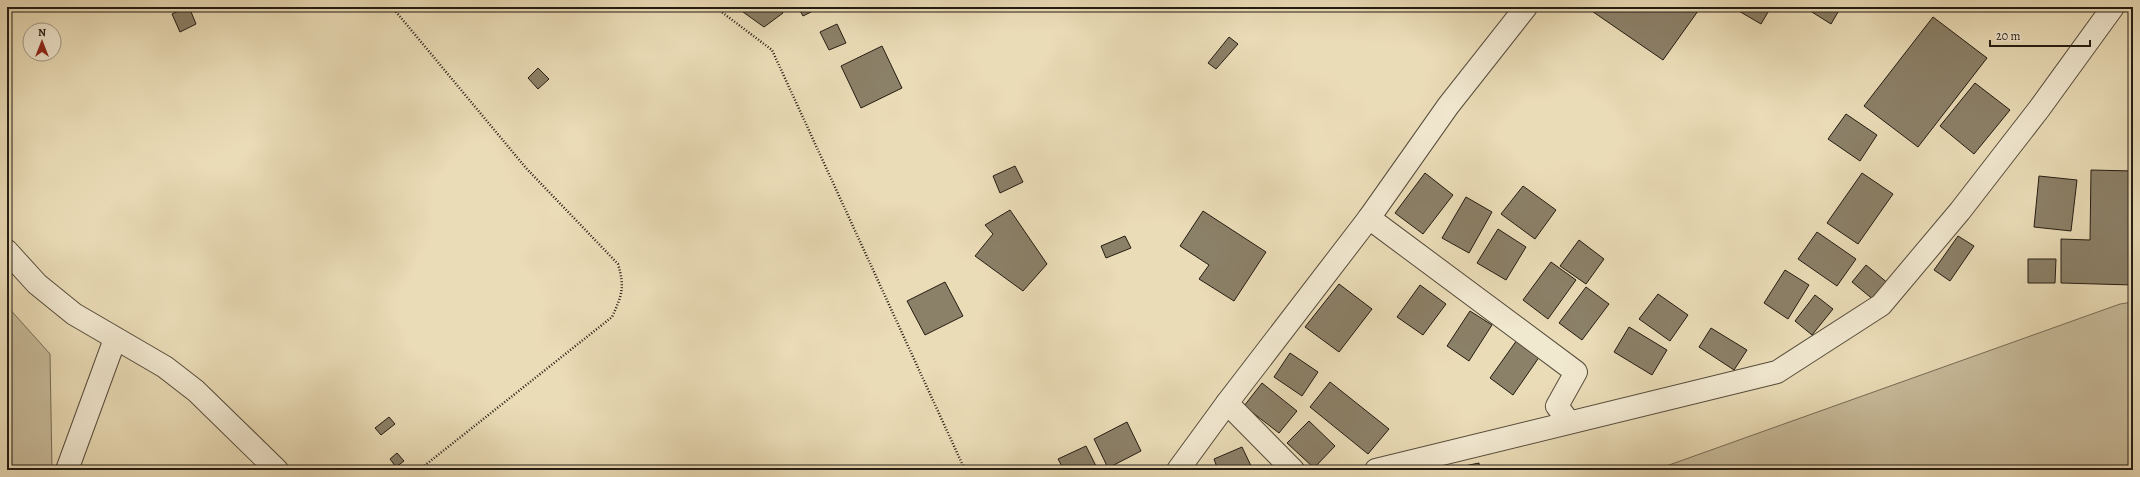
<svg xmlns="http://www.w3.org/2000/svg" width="2140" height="477" font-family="Alegreya,serif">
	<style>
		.green { fill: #c8bb9b; stroke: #766c56 }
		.building { fill: #8b8068; stroke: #241c12 }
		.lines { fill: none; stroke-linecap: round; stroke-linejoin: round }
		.minor-casing { stroke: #564c3b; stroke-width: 24 }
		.path { stroke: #241c12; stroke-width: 2.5; stroke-dasharray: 1 2; stroke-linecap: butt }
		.minor { stroke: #f1e8d0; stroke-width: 22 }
	</style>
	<rect width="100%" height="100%" fill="#eadcb7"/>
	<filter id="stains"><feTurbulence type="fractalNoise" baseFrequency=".005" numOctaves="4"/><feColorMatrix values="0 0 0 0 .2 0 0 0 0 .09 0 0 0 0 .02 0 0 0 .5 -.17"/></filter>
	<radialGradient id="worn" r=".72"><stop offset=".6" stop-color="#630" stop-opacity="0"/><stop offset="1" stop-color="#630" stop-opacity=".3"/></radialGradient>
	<g class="green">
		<polygon points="2133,302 2133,470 1655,470 2120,304"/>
		<polygon points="7,306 50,354 52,470 7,470"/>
	</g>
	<g class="building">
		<polygon points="187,7 189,7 196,24 180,32 172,14"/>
		<polygon points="736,7 779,7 783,13 764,27"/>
		<polygon points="798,7 821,7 803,16"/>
		<polygon points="1586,7 1692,7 1698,11 1663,60"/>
		<polygon points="1732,7 1771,7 1761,24"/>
		<polygon points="1804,7 1841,7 1831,24"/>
		<polygon points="1933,17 1987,58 1918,147 1864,106"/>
		<polygon points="837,24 846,43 829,50 820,32"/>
		<polygon points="1229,37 1238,44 1216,69 1208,63"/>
		<polygon points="882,46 902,88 861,108 841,66"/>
		<polygon points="538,68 549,79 538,89 528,78"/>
		<polygon points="1975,83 2010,110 1974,154 1940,126"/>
		<polygon points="1846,114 1877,135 1860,161 1828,139"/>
		<polygon points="1015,166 1023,182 1000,193 993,176"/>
		<polygon points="2091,170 2133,171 2133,285 2061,283 2061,239 2090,240"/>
		<polygon points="1425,173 1453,195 1423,234 1395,213"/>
		<polygon points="1862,173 1893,194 1858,244 1827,223"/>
		<polygon points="2039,176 2077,180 2071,231 2034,227"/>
		<polygon points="1523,186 1556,210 1535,239 1501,214"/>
		<polygon points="1466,197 1492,212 1469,253 1442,238"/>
		<polygon points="1010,210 1047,264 1023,291 975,256 993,234 985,225"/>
		<polygon points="1203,211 1266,252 1234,301 1199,279 1209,265 1180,246"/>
		<polygon points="1498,229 1526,247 1506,280 1477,263"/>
		<polygon points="1817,232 1856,259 1837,286 1798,259"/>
		<polygon points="1125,236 1131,248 1106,258 1101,246"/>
		<polygon points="1958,236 1974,246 1950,281 1934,270"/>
		<polygon points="1579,240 1604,259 1586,284 1560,266"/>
		<polygon points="2028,259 2056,259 2055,283 2028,283"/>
		<polygon points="1551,262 1576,280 1548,319 1523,300"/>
		<polygon points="1866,265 1889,284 1875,301 1852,282"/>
		<polygon points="1785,270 1809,285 1788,319 1764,303"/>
		<polygon points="945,282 963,316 925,335 907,301"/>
		<polygon points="1339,284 1372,309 1339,352 1305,327"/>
		<polygon points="1420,285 1446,304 1423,335 1397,317"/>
		<polygon points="1586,287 1609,304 1582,340 1559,323"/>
		<polygon points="1658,294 1688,315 1670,341 1639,319"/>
		<polygon points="1815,295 1833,309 1812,335 1795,321"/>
		<polygon points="1470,311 1492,325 1469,361 1447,346"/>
		<polygon points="1629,327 1667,350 1652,375 1614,352"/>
		<polygon points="1711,328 1747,350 1734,370 1699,347"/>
		<polygon points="1517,340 1540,356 1513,395 1490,378"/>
		<polygon points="1290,353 1318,372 1302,396 1274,377"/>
		<polygon points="1330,382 1389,429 1368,454 1310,407"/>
		<polygon points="1262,383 1297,411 1279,433 1244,406"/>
		<polygon points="389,417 395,424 381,435 375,428"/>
		<polygon points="1309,421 1335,446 1314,468 1287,443"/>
		<polygon points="1127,422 1141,451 1108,468 1094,439"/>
		<polygon points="1086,446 1098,470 1064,470 1058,459"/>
		<polygon points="1242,447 1253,470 1218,470 1214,459"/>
		<polygon points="397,453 404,461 396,467 390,459"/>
		<polygon points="1479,463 1480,470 1445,470"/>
	</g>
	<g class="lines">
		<g class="minor-casing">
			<g id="minor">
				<polyline points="1369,218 1576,372 1557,406 1569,422"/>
				<polyline points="7,251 37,284 74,314 165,367 196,391 277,470"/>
				<polyline points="1227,403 1293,470"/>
				<polyline points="67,470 115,339"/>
				<polyline points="1178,470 1227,403 1369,218 1448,106 1526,7"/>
				<polyline points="1376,470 1777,372 1881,305 1960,211 2039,109 2113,7"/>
			</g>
		</g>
		<g class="path">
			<path d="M392,7L526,168L618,264C625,288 622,295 612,317L419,470"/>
			<polyline points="715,7 772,50 965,470"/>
		</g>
		<use href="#minor" class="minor"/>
	</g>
	<rect width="2140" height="477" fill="none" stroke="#eadcb7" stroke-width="24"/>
	<rect x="8" y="8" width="2124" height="461" fill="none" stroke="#241c12" stroke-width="2"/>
	<rect x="12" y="12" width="2116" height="453" fill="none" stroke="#241c12"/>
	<g transform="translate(42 42)"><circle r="19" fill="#f1e8d0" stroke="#9f9684"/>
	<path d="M0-3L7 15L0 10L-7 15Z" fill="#8f2418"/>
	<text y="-6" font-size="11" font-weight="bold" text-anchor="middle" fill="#241c12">N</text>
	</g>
	<path d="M1990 40v6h100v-6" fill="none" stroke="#241c12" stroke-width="2"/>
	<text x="1996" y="40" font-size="12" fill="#241c12" stroke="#f1e8d0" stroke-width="3" paint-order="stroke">20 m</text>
	<rect width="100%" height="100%" filter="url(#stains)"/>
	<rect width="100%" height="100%" fill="url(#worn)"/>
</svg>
